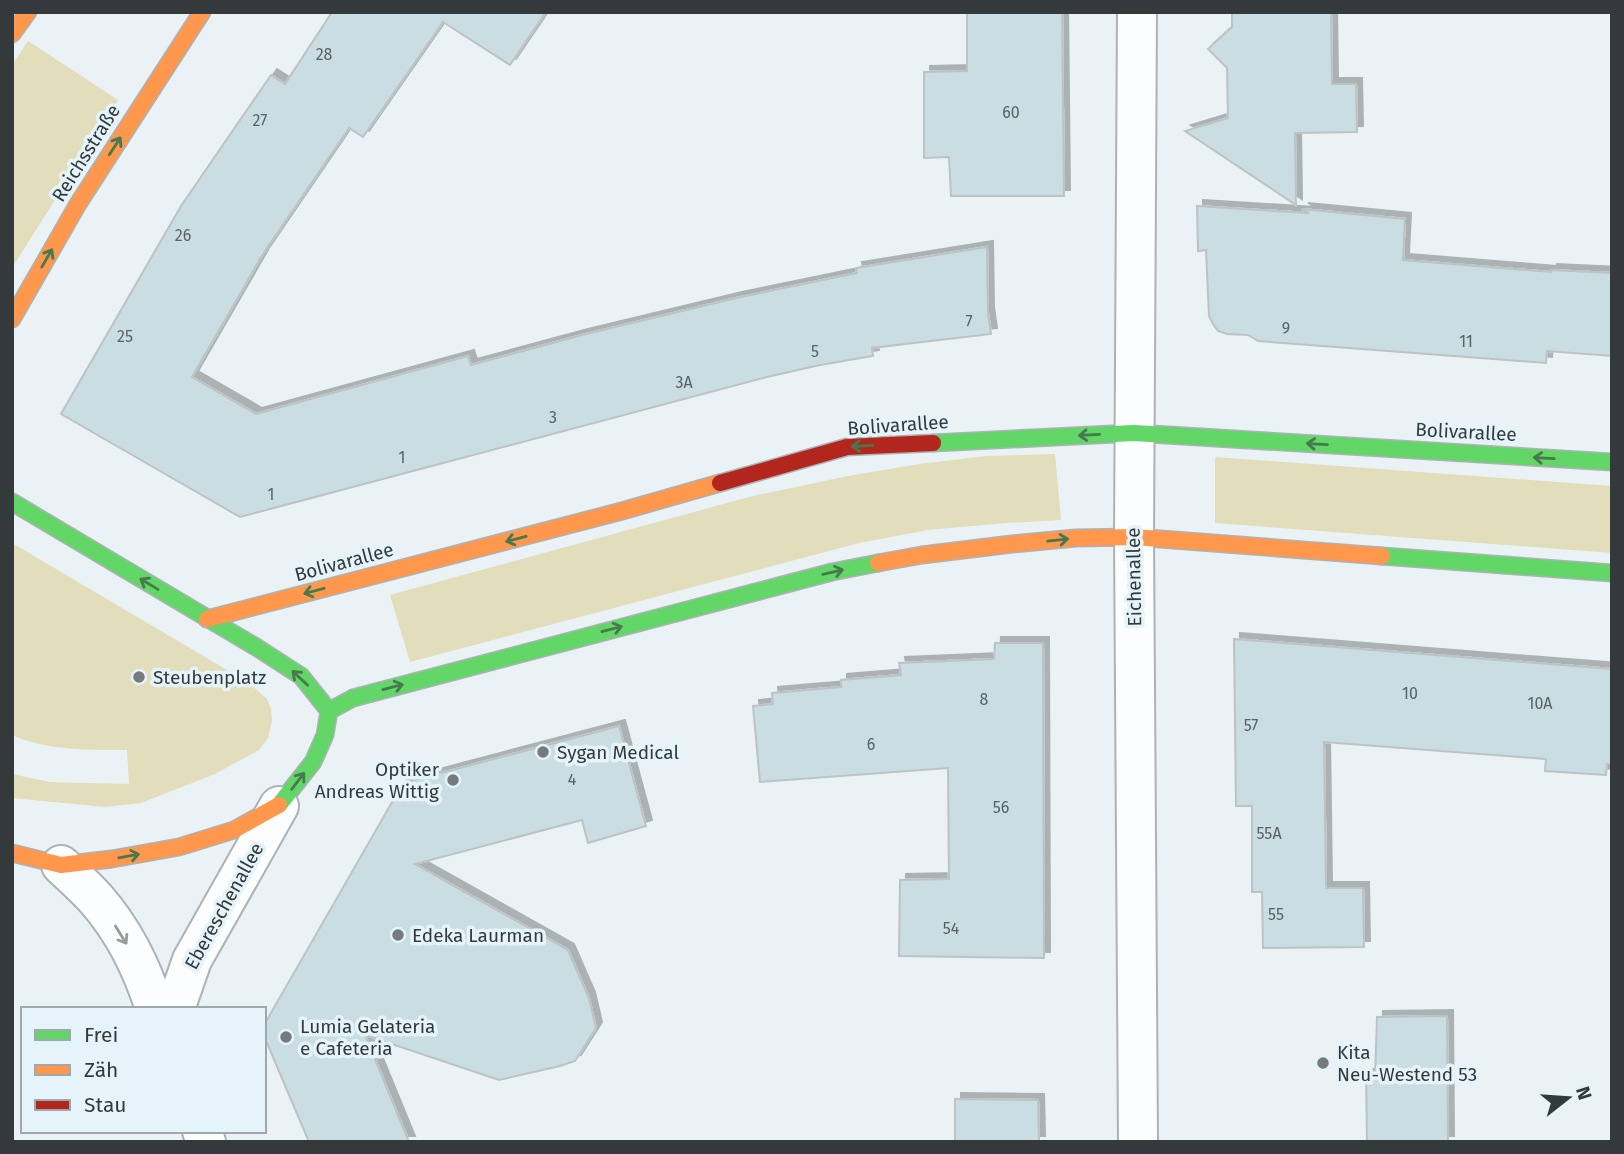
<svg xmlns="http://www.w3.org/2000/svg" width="1624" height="1154" font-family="'Fira Sans',sans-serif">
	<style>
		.green { fill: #e2ddbb }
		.building { fill: #c9dde3; stroke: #bcc3c5; stroke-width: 2; filter: url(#shadow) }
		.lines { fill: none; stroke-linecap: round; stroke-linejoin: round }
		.street-casing { stroke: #acb2b5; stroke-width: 42 }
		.fast-casing { stroke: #acb2b5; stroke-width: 19 }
		.slow-casing { stroke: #acb2b5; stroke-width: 19 }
		.jam-casing { stroke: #acb2b5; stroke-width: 19 }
		.street { stroke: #fcfdfe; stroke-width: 38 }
		.fast { stroke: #63d668; stroke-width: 16 }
		.slow { stroke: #ff974d; stroke-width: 16 }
		.jam { stroke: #b3261e; stroke-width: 16 }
		.oneway { stroke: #47784e }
		.oneway2 { stroke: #989b9d }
		.poi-dot { fill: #747a7d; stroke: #e5f4fa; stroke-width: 2.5 }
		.labels { text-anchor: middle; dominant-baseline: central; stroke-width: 7; stroke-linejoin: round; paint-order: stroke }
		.number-label { font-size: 16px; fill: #596266 }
		.street-label { font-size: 19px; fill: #34393c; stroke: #e5f4fa }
		.poi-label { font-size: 19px; fill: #34393c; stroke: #e5f4fa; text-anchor: start }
	</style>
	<defs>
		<filter id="shadow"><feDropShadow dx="6" dy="-6" stdDeviation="0" flood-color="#0004"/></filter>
	</defs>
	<rect width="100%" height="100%" fill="#eaf2f5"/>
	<g class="green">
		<polygon points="28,41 118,100 12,268 12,65"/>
		<polygon points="1055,454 1061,520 1005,523 928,530 859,543 410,662 390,595 749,497 848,476 919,464 987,456"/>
		<polygon points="1215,457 1612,486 1612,553 1215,523"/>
		<path d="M12,543L249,683L267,699L271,709L272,721L268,738L259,750L215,774L141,803L105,807L12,798V774L50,782L129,784L127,750C89,750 48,751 12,735Z"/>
	</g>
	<g class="building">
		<polygon points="332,12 546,12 510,65 443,22 363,137 349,128 263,254 192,377 256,414 468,356 471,365 582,335 736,298 857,273 856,268 987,247 988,313 991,334 872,348 873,356 820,365 767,377 240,517 61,414 181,206 271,75 285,84"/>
		<polygon points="967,12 1062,12 1064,196 951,196 949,157 924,158 924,72 967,71"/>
		<polygon points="1232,12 1331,12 1332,84 1356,84 1357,132 1295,133 1296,205 1185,131 1228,118 1227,68 1208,49 1232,27"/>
		<polygon points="1197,206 1309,213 1302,209 1405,219 1403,260 1551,272 1551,270 1612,273 1612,356 1547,351 1546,363 1258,341 1248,335 1227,334 1218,331 1213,324 1209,316 1206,250 1198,251"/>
		<polygon points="1234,639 1612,669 1612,764 1607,764 1606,775 1545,771 1546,759 1324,742 1326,888 1363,888 1364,947 1263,948 1262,892 1252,892 1252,806 1236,806"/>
		<polygon points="995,643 1043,643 1044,958 899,956 900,880 949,879 948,768 760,782 753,706 773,704 772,693 841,687 841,680 901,675 899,663 994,659"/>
		<polygon points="619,726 646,826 588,843 582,820 415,864 568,950 589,998 596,1028 575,1061 560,1066 499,1080 365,1035 409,1142 309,1142 264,1036 264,1025 403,783"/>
		<polygon points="1447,1016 1448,1142 1367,1142 1366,1075 1375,1075 1377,1017"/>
		<polygon points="955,1099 1038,1100 1039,1142 955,1142"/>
	</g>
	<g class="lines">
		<g class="street-casing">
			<g id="street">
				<polyline points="1137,12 1134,537 1138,1142"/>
				<path d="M61,865C73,876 85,887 96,899C123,930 143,970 155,1009"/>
				<polyline points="175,1009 192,960 279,806"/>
				<polyline points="202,1131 206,1142"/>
			</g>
		</g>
		<g class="fast-casing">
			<g id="fast">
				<polyline points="933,443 1134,433 1612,462"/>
				<polyline points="12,502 256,647 301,676 329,711 325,735 313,762 279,805"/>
				<polyline points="1382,556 1612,573"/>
				<polyline points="329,711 353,698 832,572 878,563"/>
			</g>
		</g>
		<g class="slow-casing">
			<g id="slow">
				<polyline points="12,34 28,12"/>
				<polyline points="12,319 78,204 202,12"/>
				<polyline points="878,563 922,555 1012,544 1076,538 1134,537 1382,556"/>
				<polyline points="207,619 622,511 720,483"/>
				<polyline points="12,853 61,865 112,859 179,847 234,830 279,805"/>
			</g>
		</g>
		<g class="jam-casing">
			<polyline id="jam" points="720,483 847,447 933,443"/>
		</g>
		<use href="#street" class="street"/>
		<use href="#fast" class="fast"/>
		<use href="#slow" class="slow"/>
		<use href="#jam" class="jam"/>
	</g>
	<defs><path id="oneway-shaft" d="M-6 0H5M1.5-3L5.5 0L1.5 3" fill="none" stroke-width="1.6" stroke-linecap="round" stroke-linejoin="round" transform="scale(1.75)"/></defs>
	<g class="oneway">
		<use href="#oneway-shaft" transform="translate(115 146) rotate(-57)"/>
		<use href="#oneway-shaft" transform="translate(47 258) rotate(-60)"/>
		<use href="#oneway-shaft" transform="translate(1089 435) rotate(177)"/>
		<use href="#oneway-shaft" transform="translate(1317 444) rotate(-177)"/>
		<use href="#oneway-shaft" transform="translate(862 446) rotate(177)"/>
		<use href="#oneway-shaft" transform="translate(1544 458) rotate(-177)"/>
		<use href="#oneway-shaft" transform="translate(516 539) rotate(165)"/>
		<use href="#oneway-shaft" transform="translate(1058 540) rotate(-6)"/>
		<use href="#oneway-shaft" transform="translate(833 572) rotate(-13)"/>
		<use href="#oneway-shaft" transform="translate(149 584) rotate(-149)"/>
		<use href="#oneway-shaft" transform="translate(314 591) rotate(165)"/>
		<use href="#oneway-shaft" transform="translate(612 629) rotate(-15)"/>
		<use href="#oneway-shaft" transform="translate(300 678) rotate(-137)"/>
		<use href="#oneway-shaft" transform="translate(393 687) rotate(-15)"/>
		<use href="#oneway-shaft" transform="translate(298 781) rotate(-53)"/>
		<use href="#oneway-shaft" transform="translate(129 856) rotate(-10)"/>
	</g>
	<use class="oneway2" href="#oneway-shaft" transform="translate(121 935) rotate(58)"/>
	<g class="poi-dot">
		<circle cx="139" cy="677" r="7"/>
		<circle cx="543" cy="752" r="7"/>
		<circle cx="453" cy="780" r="7"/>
		<circle cx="398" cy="935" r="7"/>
		<circle cx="286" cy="1037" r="7"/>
		<circle cx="1323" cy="1063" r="7"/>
	</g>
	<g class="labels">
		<g class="number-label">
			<text x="324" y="54">28</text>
			<text x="1011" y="112">60</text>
			<text x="260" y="120">27</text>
			<text x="183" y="235">26</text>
			<text x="969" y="321">7</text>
			<text x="1286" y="328">9</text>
			<text x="125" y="336">25</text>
			<text x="1466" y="341">11</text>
			<text x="815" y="351">5</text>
			<text x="684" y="382">3A</text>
			<text x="553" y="417">3</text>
			<text x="402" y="457">1</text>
			<text x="271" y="494">1</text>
			<text x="1410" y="693">10</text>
			<text x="984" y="699">8</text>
			<text x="1540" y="703">10A</text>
			<text x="1251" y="725">57</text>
			<text x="871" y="744">6</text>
			<text x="572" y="779">4</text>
			<text x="1001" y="807">56</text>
			<text x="1269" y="833">55A</text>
			<text x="1276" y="914">55</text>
			<text x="951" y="928">54</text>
		</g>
		<g class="street-label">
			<text transform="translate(86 153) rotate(-58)">Reichsstraße</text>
			<text transform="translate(898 425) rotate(-4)">Bolivarallee</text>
			<text transform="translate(1466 432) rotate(3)">Bolivarallee</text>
			<text transform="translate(344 562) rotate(-15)">Bolivarallee</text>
			<text transform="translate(1134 577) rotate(-91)">Eichenallee</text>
			<text transform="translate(224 906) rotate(-61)">Ebereschenallee</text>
		</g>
		<g class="poi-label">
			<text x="153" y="677">Steubenplatz</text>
			<text x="557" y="752">Sygan Medical</text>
			<text x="439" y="769" text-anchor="end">Optiker<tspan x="439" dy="22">Andreas Wittig</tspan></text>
			<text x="412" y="935">Edeka Laurman</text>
			<text x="300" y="1026">Lumia Gelateria<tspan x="300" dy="22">e Cafeteria</tspan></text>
			<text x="1337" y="1052">Kita<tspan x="1337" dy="22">Neu-Westend 53</tspan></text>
		</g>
	</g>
	<rect width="1624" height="1154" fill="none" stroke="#34393c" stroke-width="28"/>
	<rect x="21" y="1007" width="245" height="126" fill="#e5f4fa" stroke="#9ea9ae" stroke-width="2"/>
	<rect x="35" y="1030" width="35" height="10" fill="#63d668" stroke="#9ea9ae" stroke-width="2"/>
	<text x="84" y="1042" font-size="21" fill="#34393c">Frei</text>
	<rect x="35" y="1065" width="35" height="10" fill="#ff974d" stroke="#9ea9ae" stroke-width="2"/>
	<text x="84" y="1077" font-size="21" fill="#34393c">Zäh</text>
	<rect x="35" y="1100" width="35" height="10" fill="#b3261e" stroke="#9ea9ae" stroke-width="2"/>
	<text x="84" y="1112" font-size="21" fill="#34393c">Stau</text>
	<g transform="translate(1568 1098) rotate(73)" stroke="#e5f4fa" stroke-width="5" paint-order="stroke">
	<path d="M0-5L12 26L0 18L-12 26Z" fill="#34393c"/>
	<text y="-10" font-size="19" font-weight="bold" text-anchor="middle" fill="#34393c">N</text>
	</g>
</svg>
